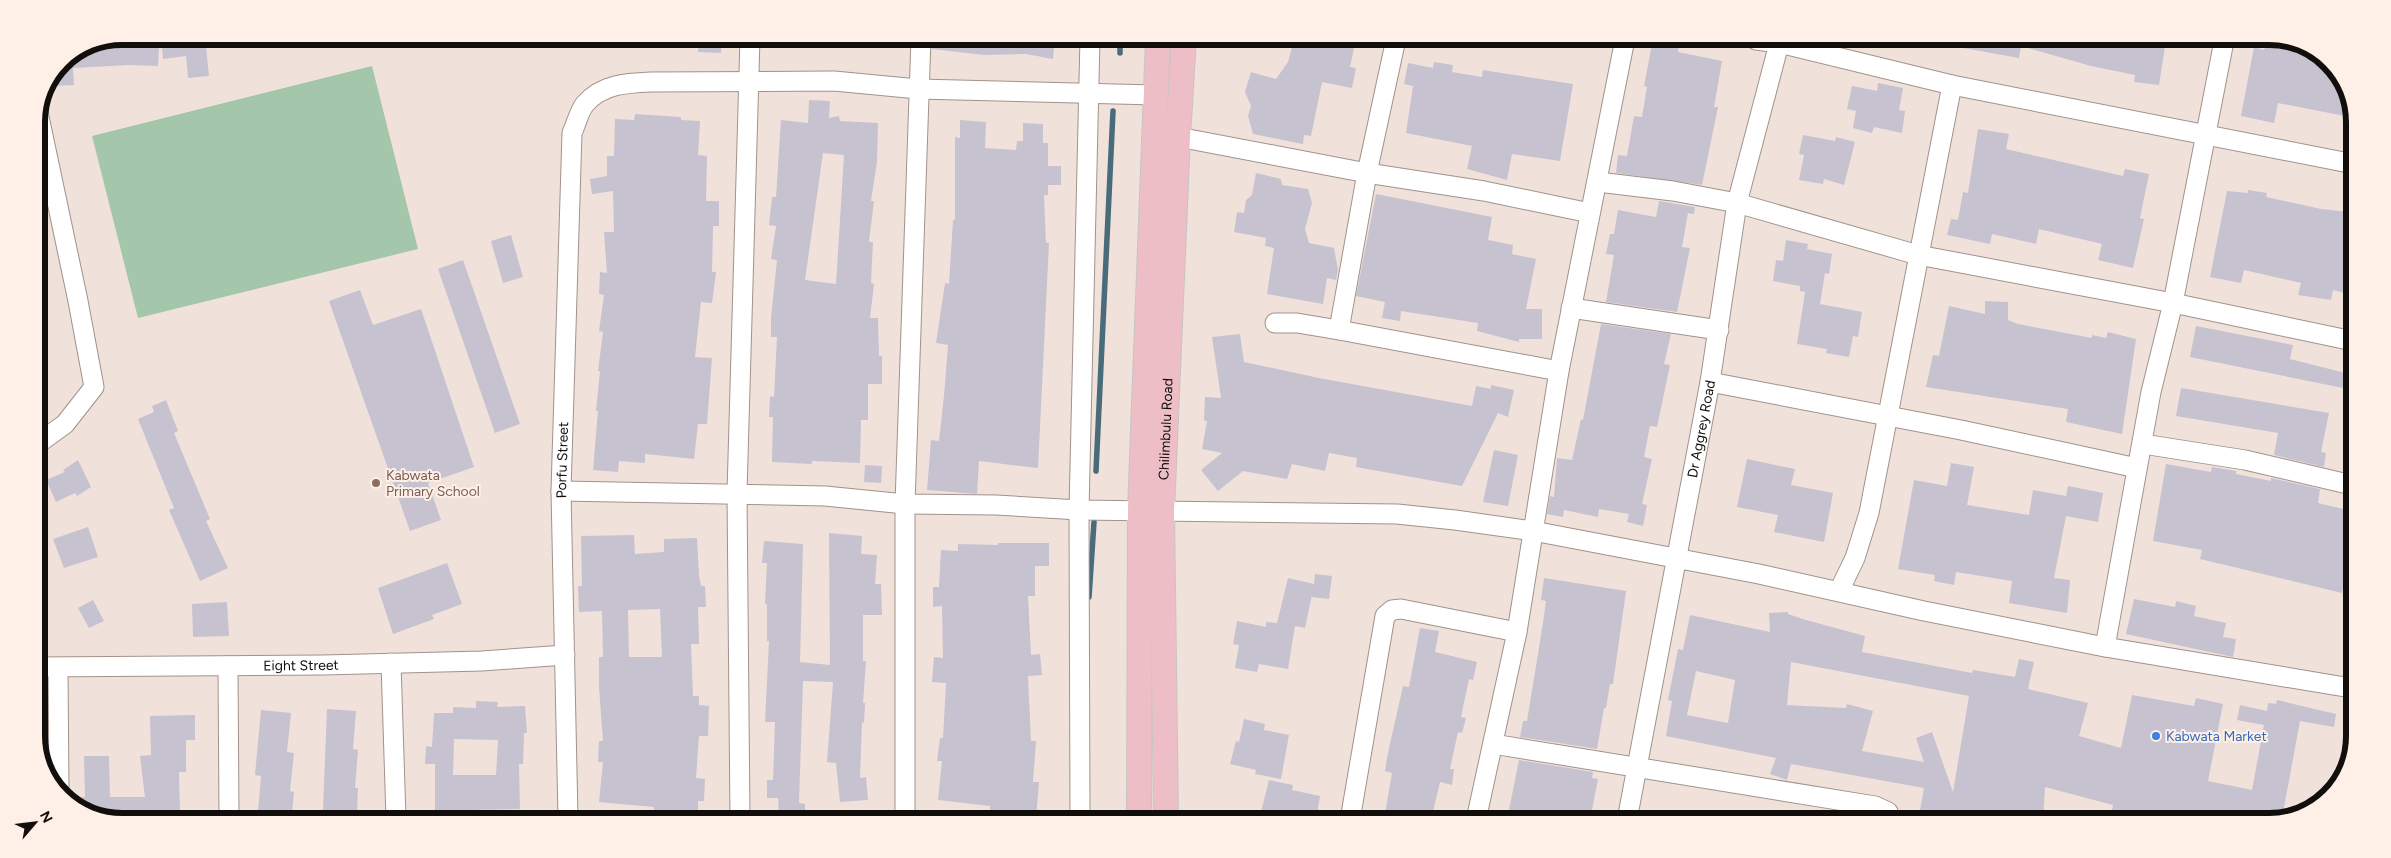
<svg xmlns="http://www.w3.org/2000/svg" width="2391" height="858" font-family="Figtree,sans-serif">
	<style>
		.green { fill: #a4c6ab }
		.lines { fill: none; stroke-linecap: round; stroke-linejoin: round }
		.stream { stroke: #496b7a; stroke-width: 5.5 }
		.building { fill: #c6c2d0; fill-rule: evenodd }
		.minor-casing { stroke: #a0938b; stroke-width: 21 }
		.major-casing { stroke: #c6c5c4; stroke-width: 26 }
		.minor { stroke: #fff; stroke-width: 19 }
		.major { stroke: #eebec6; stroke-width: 24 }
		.education-dot { fill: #8d6e63; stroke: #feefe7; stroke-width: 2 }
		.shop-dot { fill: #3f7fe0; stroke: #feefe7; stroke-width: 2 }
		.labels { text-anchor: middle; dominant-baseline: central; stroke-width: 4; stroke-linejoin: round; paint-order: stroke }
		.street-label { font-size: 14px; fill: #120e0b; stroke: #feefe7 }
		.education-label { font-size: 14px; fill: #785e54; stroke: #feefe7; text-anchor: start }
		.shop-label { font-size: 14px; fill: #366cbe; stroke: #feefe7; text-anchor: start }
		.rim { fill: none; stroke: #120e0b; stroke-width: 6 }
	</style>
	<rect width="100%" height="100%" fill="#f0e2da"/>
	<polygon class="green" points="372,66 418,249 138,318 92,136"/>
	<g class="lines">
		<g class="stream">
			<polyline points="1120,53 1120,38"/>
			<polyline points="1096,471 1113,111"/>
			<polyline points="1089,597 1094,522"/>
		</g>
	</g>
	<g class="building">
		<polygon points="161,36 205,36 209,76 188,78 186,56 163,59"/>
		<polygon points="699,37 722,37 721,53 698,52"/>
		<polygon points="112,38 128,38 128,46 159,47 158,66 129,65 73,68 74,85 50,86 62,61 89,43"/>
		<polygon points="932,38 1055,38 1053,59 1026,54 984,55 932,49"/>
		<polygon points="1294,39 1356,39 1350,67 1356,68 1352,88 1322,82 1311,136 1304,135 1303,144 1253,134 1248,116 1251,106 1245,92 1251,72 1276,79 1288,62"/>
		<polygon points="1653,39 1680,39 1678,52 1722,61 1714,107 1718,107 1702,185 1616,173 1618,155 1627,156 1634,116 1642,117 1647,87 1644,86"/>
		<polygon points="1964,40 2166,40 2159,85 2134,82 2135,75 2091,66 2021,46 2019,58 1963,48"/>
		<polygon points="2266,41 2296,41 2337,70 2355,118 2278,103 2274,123 2241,116 2254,47 2264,50"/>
		<polygon points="1434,62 1453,65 1452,72 1482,77 1483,70 1573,84 1560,161 1512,154 1507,180 1467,169 1472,146 1406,133 1413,86 1404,84 1408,63 1433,68"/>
		<polygon points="1878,83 1903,88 1899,110 1905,111 1902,133 1874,127 1872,133 1853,128 1856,111 1847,109 1852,86 1877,91"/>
		<path d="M809,100L830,101L829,118L839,116L840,121L878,123L877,162L871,201H874L869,242H873L871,283L874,284L870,318H878L879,356H882V384H868V420H861L860,463L812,461V464L772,462L773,417H769L770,396L774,397L777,337H771V318L777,260L771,259L776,226L769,225L772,197H776L781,120L808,123ZM823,153L844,155L836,284L805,280Z"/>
		<polygon points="635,114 681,117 681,120 700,121 698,155 707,156 706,201 719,201 719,226 713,226 712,272 716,272 712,303 701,302 695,357 712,358 707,424 698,424 694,459 645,454 645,463 619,461 618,472 593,470 598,411 596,411 600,371 598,371 603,332 599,331 604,295 599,294 600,272 607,273 604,232 614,232 613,191 592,194 590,179 607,176 607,156 614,156 615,119 634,120"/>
		<polygon points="960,120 986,122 985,148 1016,150 1017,141 1023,141 1023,123 1043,124 1043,143 1048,143 1048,166 1061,166 1061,185 1048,185 1048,195 1044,195 1046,243 1049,243 1038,468 979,461 977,494 927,490 931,440 939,441 944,396 948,345 936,343 945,283 949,284 953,220 955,220 955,137 960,138"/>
		<polygon points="1978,129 2009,134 2006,149 2123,176 2125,169 2149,174 2140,218 2144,219 2133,268 2098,260 2102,244 2039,229 2036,244 1992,234 1990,244 1947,235 1951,219 1958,220 1963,192 1968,193"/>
		<polygon points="1803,135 1835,141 1836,137 1855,142 1844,185 1824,179 1823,184 1799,180 1804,155 1799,154"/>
		<polygon points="1256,173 1281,179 1282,185 1308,189 1312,203 1305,229 1309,243 1334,248 1338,270 1336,280 1327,278 1323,304 1267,294 1274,248 1265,246 1266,238 1234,232 1237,212 1244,213 1246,200 1252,195"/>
		<polygon points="2248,190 2267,193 2266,197 2321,209 2349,212 2348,221 2354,222 2353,295 2333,290 2331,300 2298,295 2301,283 2244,270 2241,283 2210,277 2227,191 2248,193"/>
		<polygon points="1376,194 1492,217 1488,240 1513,245 1512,254 1536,259 1526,309 1542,309 1542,339 1519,339 1519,342 1477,331 1478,323 1401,311 1400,321 1382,318 1385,302 1356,296"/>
		<polygon points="1659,201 1695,207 1694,214 1688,213 1682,247 1690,248 1677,312 1606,302 1614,255 1606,254 1610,234 1614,234 1618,210 1656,217"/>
		<polygon points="511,235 523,277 503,283 491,241"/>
		<polygon points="1786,240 1808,244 1807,249 1832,254 1829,274 1825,273 1820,304 1862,312 1858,337 1853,336 1849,357 1826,353 1827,349 1797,344 1805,292 1800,291 1800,286 1773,281 1776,260 1783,261"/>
		<polygon points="463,260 520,424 495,433 438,269"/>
		<polygon points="360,290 373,325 421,309 474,467 428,483 441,520 410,531 329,301"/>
		<polygon points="1985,301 2008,302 2008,320 2018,324 2092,338 2092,335 2106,338 2108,332 2136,339 2122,434 2066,422 2068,409 1926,387 1933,355 1939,356 1949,306 1985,314"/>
		<polygon points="1601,324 1671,334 1664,364 1670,365 1657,427 1650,426 1644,457 1652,459 1642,504 1647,505 1643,526 1627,522 1629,514 1599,509 1598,517 1564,510 1563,517 1547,514 1550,496 1554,497 1557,458 1572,460 1581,419 1583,420"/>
		<polygon points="2196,326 2293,345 2290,359 2353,375 2353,390 2190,357"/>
		<polygon points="1240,334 1244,362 1319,378 1472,406 1476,386 1491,389 1491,385 1514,390 1508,417 1498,413 1462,486 1356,467 1357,458 1329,453 1325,471 1292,464 1287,479 1243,471 1218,491 1201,470 1222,453 1202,449 1207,421 1204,420 1205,397 1221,398 1212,337"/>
		<polygon points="2181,388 2329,413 2321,452 2326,453 2324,467 2274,455 2278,433 2176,416"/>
		<polygon points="166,400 178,431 174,433 210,519 206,521 228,568 200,581 169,510 174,508 138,419 154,412 152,406"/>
		<polygon points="1494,450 1518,455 1508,506 1483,502"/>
		<polygon points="1747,459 1795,469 1791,485 1833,493 1824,542 1774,532 1778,515 1737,507"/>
		<polygon points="78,460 91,487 77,496 75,493 56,502 46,480 65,472 63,470"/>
		<polygon points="1951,463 1974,467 1967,505 2029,515 2033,490 2066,496 2068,486 2103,493 2098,522 2066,516 2054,578 2070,580 2067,613 2009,603 2012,581 1956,572 1954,585 1934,581 1935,575 1898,569 1914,480 1947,486"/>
		<polygon points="2166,464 2211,472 2212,467 2236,471 2236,474 2271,481 2271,478 2320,489 2318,503 2352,511 2352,547 2342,593 2200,559 2202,550 2153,541"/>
		<polygon points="865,465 882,466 881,483 864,482"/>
		<polygon points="88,527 98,557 64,568 53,539"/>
		<polygon points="829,533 862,536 861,554 877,555 875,584 881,584 882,615 863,615 863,661 866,661 863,703 865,703 864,723 862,722 860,778 866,777 868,800 840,802 836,763 827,762 833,682 803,681 799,803 805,804 805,819 779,819 778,798 767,798 767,780 773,780 775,722 765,722 769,641 767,641 767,604 765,604 767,563 762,563 764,541 803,544 800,662 830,665"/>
		<path d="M634,535L635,554L664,552V539L697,538L699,576L701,586H705L706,607H698L699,644H691L693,696H699V705L709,706L708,736H699L696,778L705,779L704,801H698V819L654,818V807L599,802L603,762H598L599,741H603L599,687V657H603L602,611L579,612L578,586H582L581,536ZM660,609L662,657H629L628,610Z"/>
		<polygon points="998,543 1049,543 1049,566 1035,566 1035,596 1028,596 1031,655 1040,654 1042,675 1028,676 1031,741 1036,741 1033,782 1039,782 1036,819 991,819 990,806 938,800 942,761 937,761 940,738 943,738 946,683 932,682 934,657 943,658 942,606 933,607 933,587 939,587 941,550 958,551 958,544 998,545"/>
		<polygon points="447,563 462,604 432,615 434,619 393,634 378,588"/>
		<polygon points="1315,574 1332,576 1329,599 1312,597 1312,595 1305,628 1295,626 1288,669 1259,664 1257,672 1235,668 1239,645 1233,644 1237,621 1266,627 1266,622 1277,623 1288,578 1314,584"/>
		<polygon points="1544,578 1626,591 1613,684 1610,684 1606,708 1604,708 1597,749 1520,737 1523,721 1527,721 1543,623 1546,601 1541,600"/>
		<polygon points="2134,599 2175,607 2176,601 2196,606 2194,616 2226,623 2223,637 2236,639 2233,657 2126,634"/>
		<polygon points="93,600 104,621 89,628 78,608"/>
		<polygon points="227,602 229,636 193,637 192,604"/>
		<path d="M1788,612V614L1806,620L1865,636L1862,652L1972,673L1973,670L2015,677L2019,659L2034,662L2028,689L2088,703L2079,736L2121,748L2132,695L2194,706L2196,698L2223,704L2208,781L2252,790L2264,725L2237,720L2240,705L2267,711L2268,703L2276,704L2277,700L2336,714L2334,727L2300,721L2282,818L2269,822L2110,821L2113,805L2045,787L2043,821L1985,817L1984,821H1918L1924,788L1791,764L1787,780L1770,774L1776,758L1666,736L1672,701L1668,700L1678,649L1683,650L1690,615L1770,632L1769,613ZM1791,662L1969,696L1953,792L1932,732L1916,738L1924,762L1862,751L1873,711L1847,704L1846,708L1787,705ZM1696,671L1735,680L1728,723L1687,715Z"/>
		<polygon points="1420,628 1439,631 1435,652 1477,662 1473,680 1469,679 1461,717 1466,718 1462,733 1458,732 1450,769 1454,769 1452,785 1440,782 1431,820 1384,820 1392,773 1385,771 1388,753 1403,686 1409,687"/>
		<path d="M476,701L498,702L497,707L525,706L527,733H524L523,764H519L520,809L466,810V813L435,814V764H425L426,746L432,747L434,713H453V707L476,708ZM454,739L498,740L496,775H453Z"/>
		<polygon points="327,709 356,711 353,749 358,750 355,788 358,788 357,811 323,810"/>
		<polygon points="261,710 291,713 287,752 294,753 290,791 294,792 292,814 258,811 261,776 255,775"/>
		<polygon points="195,715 195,740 186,740 186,772 179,772 180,814 95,817 68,798 85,797 84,756 109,756 110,797 145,797 140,756 151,755 150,716"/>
		<polygon points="1244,719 1265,724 1264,730 1289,735 1281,779 1255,774 1256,770 1230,764 1236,741 1239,742"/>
		<polygon points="1519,760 1593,772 1592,778 1598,779 1590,820 1507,820"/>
		<polygon points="1269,780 1293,785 1292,790 1320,796 1316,820 1259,820"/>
	</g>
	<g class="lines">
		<g class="minor-casing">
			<g id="minor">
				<polyline points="1756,40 1779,43 1952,85 2354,164"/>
				<polyline points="1178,137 1367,173 1484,191 1590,213"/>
				<polyline points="1598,182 1673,191 1737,203 1918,255 2173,303 2353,341"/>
				<polyline points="1571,308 1719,330"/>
				<polyline points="1275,323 1297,323 1339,330 1559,371"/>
				<polyline points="1339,330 1367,173 1396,39"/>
				<polyline points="1710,382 1961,430 2137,468"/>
				<polyline points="2143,444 2245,460 2352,485"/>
				<polyline points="36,445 65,424 94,387 78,301 38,112"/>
				<polyline points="561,491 825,496 905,504 996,505 1079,510 1397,514 1455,520 1533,531 1759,574 1924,611 2105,647 2351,688"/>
				<polyline points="1839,591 1855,558 1869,513 1952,85"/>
				<polyline points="2105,647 2151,392 2173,303 2224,41"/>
				<polyline points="391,663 396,818"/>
				<polyline points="228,666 229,818"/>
				<path id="s1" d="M36,667L323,665L482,661L565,655"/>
				<polyline points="58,668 59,792"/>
				<polyline points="1493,744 1875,806 1888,812 1892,821"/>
				<path id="s2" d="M568,818L561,491L572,133C576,125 579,111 585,104C602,84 627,83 651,82L834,81L918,89L1156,95"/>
				<polyline points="740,819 737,493 750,38"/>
				<polyline points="905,819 905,504 921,38"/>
				<polyline points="1080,819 1079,510 1090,38"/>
				<polyline points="1350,820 1385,616 1392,610 1401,609 1517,632"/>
				<polyline points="1476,820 1517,632 1559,371 1625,39"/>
				<path id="s3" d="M1627,820L1710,382L1737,203L1780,40"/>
			</g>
		</g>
		<g class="major-casing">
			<g id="major">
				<polyline points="1139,819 1140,509 1158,38"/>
				<path id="s4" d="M1166,819L1162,511L1178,137L1184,38"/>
			</g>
		</g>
		<use href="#minor" class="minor"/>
		<use href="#major" class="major"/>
	</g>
	<circle class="education-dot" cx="376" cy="483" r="5"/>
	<circle class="shop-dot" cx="2156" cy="736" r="5"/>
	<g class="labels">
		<g class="street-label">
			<text stroke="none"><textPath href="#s4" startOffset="390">Chilimbulu Road</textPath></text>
			<text stroke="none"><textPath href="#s3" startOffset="398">Dr Aggrey Road</textPath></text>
			<text stroke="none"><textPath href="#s2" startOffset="358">Porfu Street</textPath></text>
			<text stroke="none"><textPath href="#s1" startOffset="265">Eight Street</textPath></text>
		</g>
		<g class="education-label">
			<text x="386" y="475">Kabwata<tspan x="386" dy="16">Primary School</tspan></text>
		</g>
		<g class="shop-label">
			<text x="2166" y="736">Kabwata Market</text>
		</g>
	</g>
	<path d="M0 0H2391V858H0ZM122 45H2269A77 77 0 0 1 2346 122V736A77 77 0 0 1 2269 813H122A77 77 0 0 1 45 736V122A77 77 0 0 1 122 45Z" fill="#feefe7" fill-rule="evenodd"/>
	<path class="rim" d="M122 45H2269A77 77 0 0 1 2346 122V736A77 77 0 0 1 2269 813H122A77 77 0 0 1 45 736V122A77 77 0 0 1 122 45Z"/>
	<g transform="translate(35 823) rotate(62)" stroke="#feefe7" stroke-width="4" paint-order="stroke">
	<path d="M0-4L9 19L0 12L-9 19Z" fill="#120e0b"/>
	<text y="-8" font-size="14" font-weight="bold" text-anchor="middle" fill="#120e0b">N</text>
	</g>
</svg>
